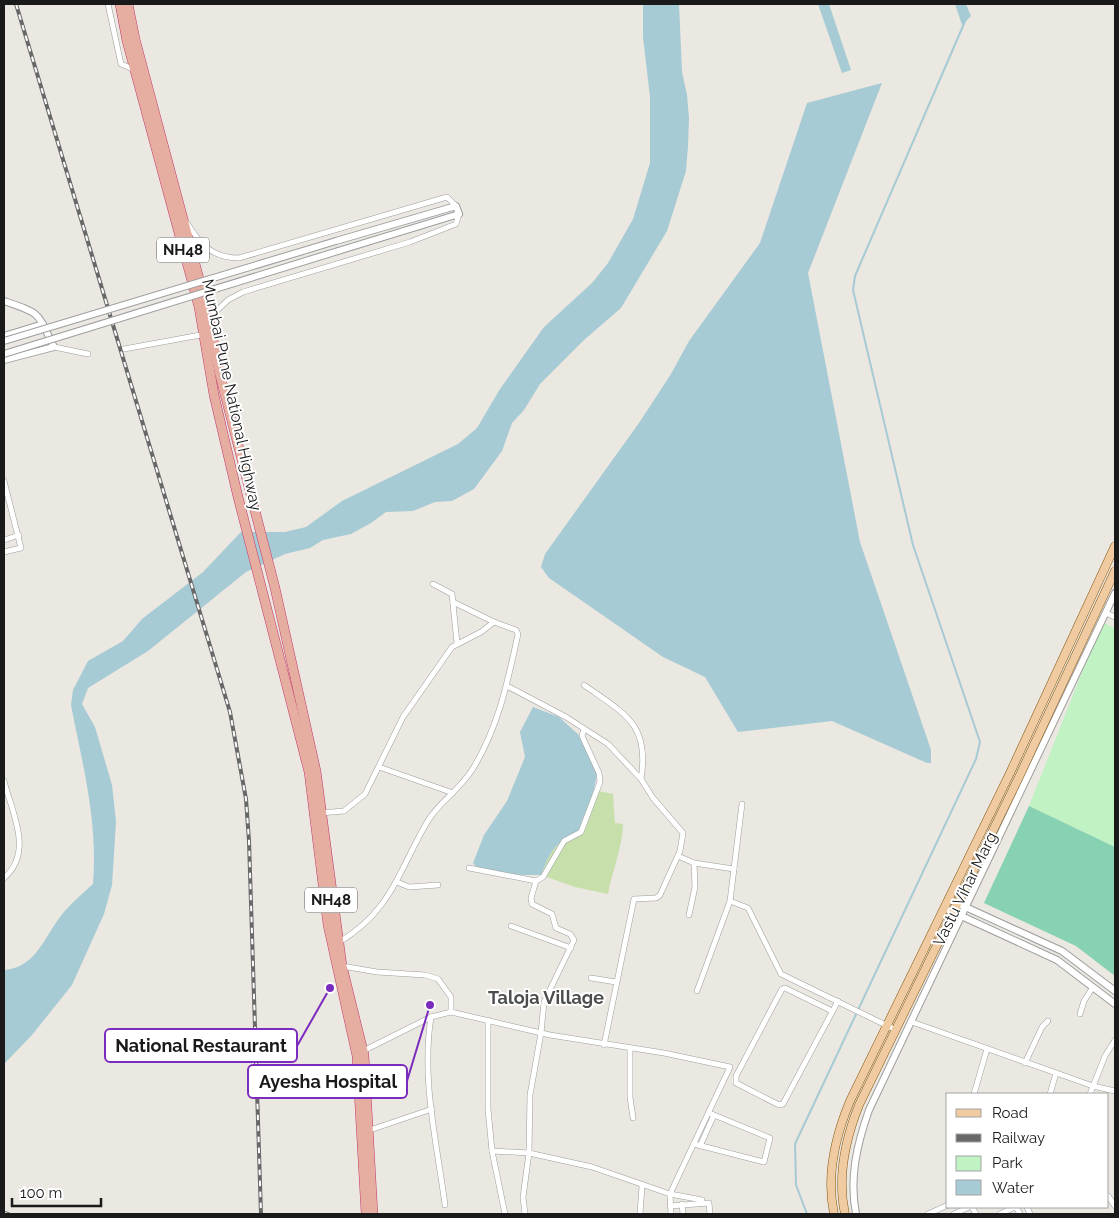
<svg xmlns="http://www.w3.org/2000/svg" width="1119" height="1218" font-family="Raleway,sans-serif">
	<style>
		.grass { fill: #c7e0ab }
		.park { fill: #c1f2c3 }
		.pitch { fill: #87d2b2 }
		.water { fill: #a6cbd4 }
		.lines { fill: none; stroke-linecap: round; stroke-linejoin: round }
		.stream { stroke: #a6cbd4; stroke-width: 2 }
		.minor-casing { stroke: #9e9e9e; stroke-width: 6 }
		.tertiary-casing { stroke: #9e9e9e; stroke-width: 8 }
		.primary-casing { stroke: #815710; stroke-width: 9 }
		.trunk-casing { stroke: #c0376b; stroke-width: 10 }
		.minor { stroke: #fff; stroke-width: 5 }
		.tertiary { stroke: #fff; stroke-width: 6 }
		.primary { stroke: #f0cba1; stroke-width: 8 }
		.trunk { stroke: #e6aea1; stroke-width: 9 }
		.rail-casing { stroke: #686868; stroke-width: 4 }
		.rail { stroke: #fff; stroke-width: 2; stroke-dasharray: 5.5; stroke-linecap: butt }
		.tertiary-bridge-casing { stroke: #9e9e9e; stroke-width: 8; stroke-linecap: butt }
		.tertiary-bridge { stroke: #fff; stroke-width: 6 }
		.labels { text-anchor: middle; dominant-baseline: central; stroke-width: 4; stroke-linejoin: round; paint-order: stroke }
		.shield { fill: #fff; stroke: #5f5f5f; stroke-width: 1 }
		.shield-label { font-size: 15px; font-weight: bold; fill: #1a1a1a }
		.street-label { font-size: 16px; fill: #1a1a1a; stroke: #fff }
		.neighbourhood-label { font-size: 18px; font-weight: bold; fill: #4d4d4d; stroke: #fff }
		.leader { fill: none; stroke: #7b2cbf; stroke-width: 2 }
		.callout-dot { fill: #7b2cbf; stroke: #fff; stroke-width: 2 }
		.callout { fill: #fff; stroke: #7b2cbf; stroke-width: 2 }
		.callout-label { font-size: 18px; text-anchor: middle; font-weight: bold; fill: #1a1a1a }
	</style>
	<rect width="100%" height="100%" fill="#ebe7e1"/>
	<path class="grass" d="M594,790L613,794L615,823L623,824C623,844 612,873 608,894L575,887L541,875C552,848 554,844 580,830Z"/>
	<polygon class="park" points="1102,622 1115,628 1115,847 1029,806"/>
	<polygon class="pitch" points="1029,806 1115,847 1115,976 1076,946 984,903"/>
	<g class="water">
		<path d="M643,4H679L682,72L687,95L689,118L688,146L686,171L667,231L621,308L584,340L540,384L524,410L512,423L502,451L474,489L452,501L435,502L413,511L386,512L371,523L351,534L323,540L310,548L285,554L246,572L148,651L88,688L82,704L95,727L112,785L116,821L112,885L104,914L72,985L32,1035L4,1064V970C35,968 44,938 60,917C69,905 82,894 93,884C98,821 83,767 71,705L73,690L88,661L123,641L142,619L203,572L241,532H285L306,527L342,501L458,444L477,428L500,389L544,327L592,283L608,263L633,219L650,163V97L643,37Z"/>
		<polygon points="818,4 829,4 851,70 842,73"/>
		<polygon points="955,4 966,4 971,16 962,25"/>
		<polygon points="882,83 808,273 860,542 931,750 931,763 927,763 832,721 738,732 705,677 663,657 549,578 541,567 545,554 639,423 671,374 689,341 760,243 807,103"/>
		<path d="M533,707L559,717L580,736L597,774L594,790L580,830C554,844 552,848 541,875H520L477,868L473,863L484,835L507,801L525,757L520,732Z"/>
	</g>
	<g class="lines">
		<polyline class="stream" points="807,1214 796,1185 795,1144 976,759 980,742 913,545 853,290 855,276 966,19"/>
		<g class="minor-casing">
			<g id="minor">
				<polyline points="108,4 121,64 135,70"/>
				<path d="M187,223C200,244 212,258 239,258L447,197L456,206"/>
				<polyline points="209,318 228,300 243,292 410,242 456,224 459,214"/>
				<polyline points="54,347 88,354"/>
				<polyline points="124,349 206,334"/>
				<polyline points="4,481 21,548 4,552"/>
				<polyline points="4,540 19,535"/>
				<polyline points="433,584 452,594 457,643"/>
				<polyline points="453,602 494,622"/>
				<polyline points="1106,613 1115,617"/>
				<path d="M584,685C625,714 650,724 641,779"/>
				<polyline points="507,686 566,717 608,744 641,779 653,798 683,833 680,851 660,895 656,898 634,899 604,1045"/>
				<polyline points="379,767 453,793"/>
				<path d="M4,781C12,813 34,852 4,878"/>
				<polyline points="742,804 730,901 748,908 781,974 896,1030"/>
				<path d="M320,813L344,811L365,794L403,717L452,647L481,632L494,622L516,630L518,634C508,681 498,729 472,770C460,789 441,801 429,819C398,870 394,909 338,943"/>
				<polyline points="678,856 694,863 734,869"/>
				<polyline points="469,868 536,881 543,877 564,841 581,832 600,782 599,773 582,736 584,729"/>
				<polyline points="536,881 531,898 532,904 552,914 556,928 570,934 574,940 544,1002 541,1033 530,1095 529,1153 592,1167 670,1194 702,1200"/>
				<polyline points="397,882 409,887 438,885"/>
				<polyline points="689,915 695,887 694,863"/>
				<polyline points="511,926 571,948"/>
				<polyline points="342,966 377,972 425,975 438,979 451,997 451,1012"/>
				<polyline points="591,978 616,982"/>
				<polyline points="697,991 730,901"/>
				<polyline points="832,1011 785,988 782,989 736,1076 736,1083 779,1105 783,1104 784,1102 838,1001"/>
				<polyline points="1080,1014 1084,1001 1093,987"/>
				<path d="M431,1017C421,1080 437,1143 445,1205"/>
				<polyline points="488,1020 488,1109 492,1151 505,1214"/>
				<polyline points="912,1022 1093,1086 1115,1091"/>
				<polyline points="630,1048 630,1097 633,1118"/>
				<polyline points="361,1052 431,1017 451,1012 550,1035 664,1053 730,1067 670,1194 671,1214"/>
				<polyline points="1025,1063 1042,1027 1048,1021"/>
				<polyline points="974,1094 987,1049"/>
				<polyline points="1050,1094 1056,1073"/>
				<polyline points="1090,1094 1105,1056 1115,1040"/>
				<polyline points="370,1130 432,1109"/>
				<polyline points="694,1144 764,1162 770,1138 709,1113"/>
				<polyline points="700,1146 714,1115"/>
				<polyline points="492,1151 529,1153 523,1197 525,1214"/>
				<polyline points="1108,1196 1115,1206"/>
				<polyline points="682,1204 683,1214"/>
				<polyline points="670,1206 709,1203 710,1214"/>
				<polyline points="972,1207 976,1214"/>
				<polyline points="1016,1207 1020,1214"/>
				<polyline points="1027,1207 1030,1214"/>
				<polyline points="640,1214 642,1186"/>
				<polyline points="928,1214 948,1205"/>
				<polyline points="954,1214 969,1207"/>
				<polyline points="1000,1214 1015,1207"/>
			</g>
		</g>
		<g class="tertiary-casing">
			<g id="tertiary">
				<polyline points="336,241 456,206 459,214 338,251"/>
				<path d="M4,301C42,314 36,311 54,347L4,360"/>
				<polyline points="4,336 43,324"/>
				<polyline points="948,899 1062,951 1115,991"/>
				<polyline points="944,908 1057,960 1115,1004"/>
				<path d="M856,1214C849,1178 857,1144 869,1110L1115,593"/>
			</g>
		</g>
		<g class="primary-casing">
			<g id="primary">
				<path d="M834,1214C826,1176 835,1137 850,1101L1010,773L1115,546"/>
				<path d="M845,1214C837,1177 845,1140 859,1105L1019,777L1115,571"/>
			</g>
		</g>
		<g class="trunk-casing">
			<g id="trunk">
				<polyline points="120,4 127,41 199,307 214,395 238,497 309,772 328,925 357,1056 366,1214"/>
				<polyline points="128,4 135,39 206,305 220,375 275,588 316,771 342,966 364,1055 373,1214"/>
			</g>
		</g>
		<use href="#minor" class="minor"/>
		<use href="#tertiary" class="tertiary"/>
		<use href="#primary" class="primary"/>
		<use href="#trunk" class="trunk"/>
		<g class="rail-casing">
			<g id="rail">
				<polyline points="16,4 230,712 246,799 249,841 261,1214"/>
				<polyline points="4,1213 8,1214"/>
			</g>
		</g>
		<use href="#rail" class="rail"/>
		<g class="tertiary-bridge-casing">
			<g id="tertiary-bridge">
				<polyline points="4,341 336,241"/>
				<polyline points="4,354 338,251"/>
			</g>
		</g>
		<use href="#tertiary-bridge" class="tertiary-bridge"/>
	</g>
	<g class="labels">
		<g class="shield">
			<rect x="157" y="237.5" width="52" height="25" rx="4"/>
			<rect x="305" y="887.5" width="52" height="25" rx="4"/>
		</g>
		<g class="shield-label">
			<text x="183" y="250">NH48</text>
			<text x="331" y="900">NH48</text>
		</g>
		<g class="street-label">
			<text transform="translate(232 395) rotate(78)">Mumbai Pune National Highway</text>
			<text transform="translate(965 889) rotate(-64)">Vastu Vihar Marg</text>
		</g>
		<g class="neighbourhood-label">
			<text x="546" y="997">Taloja Village</text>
		</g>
	</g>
	<path class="leader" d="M330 988L297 1046M430 1005L407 1081"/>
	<g class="callout-dot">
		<circle cx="330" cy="988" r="5"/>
		<circle cx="430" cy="1005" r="5"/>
	</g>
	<g class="callout">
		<rect x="105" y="1029" width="192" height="33" rx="5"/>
		<rect x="248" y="1065" width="159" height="33" rx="5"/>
	</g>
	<g class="callout-label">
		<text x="201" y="1052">National Restaurant</text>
		<text x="328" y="1088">Ayesha Hospital</text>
	</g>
	<rect width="1119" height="1218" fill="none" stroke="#1a1a1a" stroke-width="10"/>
	<rect x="946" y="1093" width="162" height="115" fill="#ffffff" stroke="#a3a3a3"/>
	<rect x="956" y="1109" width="25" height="8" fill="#f0cba1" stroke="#a3a3a3"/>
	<text x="992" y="1118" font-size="15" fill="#1a1a1a">Road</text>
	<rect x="956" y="1134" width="25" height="8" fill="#686868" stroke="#a3a3a3"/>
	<text x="992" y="1143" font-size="15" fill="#1a1a1a">Railway</text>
	<rect x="956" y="1156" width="25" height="15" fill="#c1f2c3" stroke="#a3a3a3"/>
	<text x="992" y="1168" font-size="15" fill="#1a1a1a">Park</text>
	<rect x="956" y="1180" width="25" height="15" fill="#a6cbd4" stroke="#a3a3a3"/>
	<text x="992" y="1193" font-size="15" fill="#1a1a1a">Water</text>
	<path d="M12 1198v8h89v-8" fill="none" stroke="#1a1a1a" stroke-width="2.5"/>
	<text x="20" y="1198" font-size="15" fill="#1a1a1a" stroke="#ffffff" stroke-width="4" paint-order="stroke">100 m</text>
</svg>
